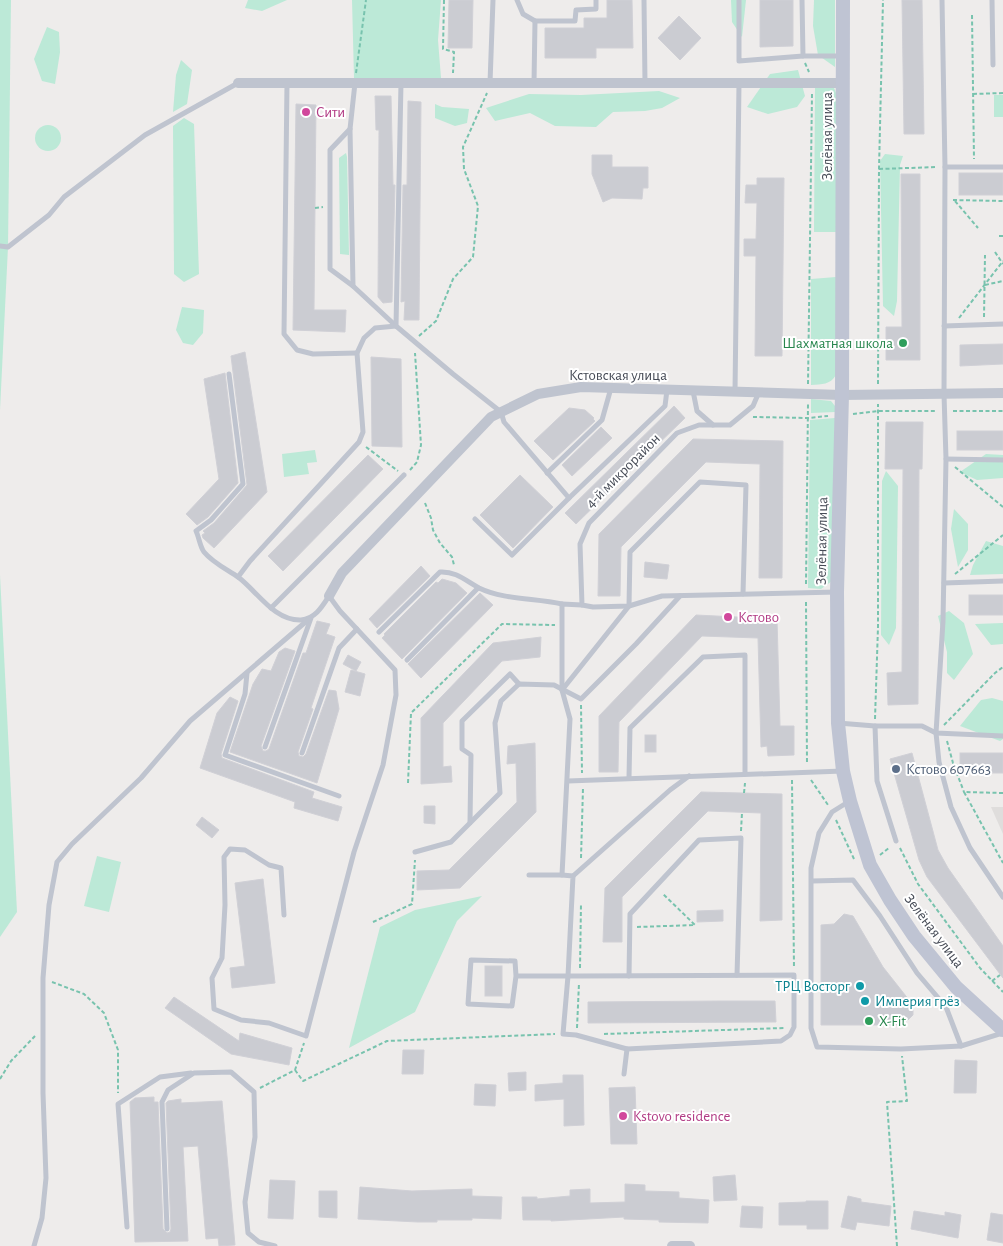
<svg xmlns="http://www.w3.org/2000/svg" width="1003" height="1246" font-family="'Alegreya Sans',sans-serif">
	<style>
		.education { fill: #dfdddc }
		.green { fill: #bce9d7 }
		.building { fill: #cbccd2; stroke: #d0d0d6 }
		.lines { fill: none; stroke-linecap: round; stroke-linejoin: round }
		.path { stroke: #78c3ae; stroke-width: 2; stroke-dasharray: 4 2.5; stroke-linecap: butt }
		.lane { stroke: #bfc4cf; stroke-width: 5 }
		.street { stroke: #bfc4cf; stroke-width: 10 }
		.secondary { stroke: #bfc4d3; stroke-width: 14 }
		.hotel-dot { fill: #d1479c; stroke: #fff; stroke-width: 2 }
		.leisure-dot { fill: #2e9e5b; stroke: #fff; stroke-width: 2 }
		.service-dot { fill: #5c6f8a; stroke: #fff; stroke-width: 2 }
		.culture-dot { fill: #0f9aa8; stroke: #fff; stroke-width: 2 }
		.labels { text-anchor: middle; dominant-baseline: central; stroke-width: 4; stroke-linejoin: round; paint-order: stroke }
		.hotel-label { font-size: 15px; fill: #b23c85; stroke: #fff; text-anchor: start }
		.street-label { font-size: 15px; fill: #464b56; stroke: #fff }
		.leisure-label { font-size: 15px; fill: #27864d; stroke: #fff; text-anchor: end }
		.service-label { font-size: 15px; fill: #4e5e75; stroke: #fff; text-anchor: start }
		.culture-label { font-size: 15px; fill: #0d838f; stroke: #fff; text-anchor: end }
	</style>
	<rect width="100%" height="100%" fill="#eeeceb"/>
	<polygon class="education" points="991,807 1003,807 1003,834"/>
	<g class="green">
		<polygon points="0,0 11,0 8,247 0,410"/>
		<polygon points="248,0 287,0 262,11 245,8"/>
		<polygon points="352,0 441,0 438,40 441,78 354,78"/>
		<polygon points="731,0 746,0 742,37 732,22"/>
		<polygon points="814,0 835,0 835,67 818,55 813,26"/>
		<polygon points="47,27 59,32 60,52 55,84 42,81 34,59"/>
		<polygon points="181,60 192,70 187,104 173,112 176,75"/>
		<polygon points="798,70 805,96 797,107 768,114 747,107 770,74"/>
		<polygon points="815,87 834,88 837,95 837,232 814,232"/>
		<polygon points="659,91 680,98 662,108 645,111 613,112 596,127 555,126 530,113 495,121 486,108 529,94 581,95"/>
		<rect x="994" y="95" width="9" height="22"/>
		<polygon points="435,104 442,107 469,109 467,123 455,126 435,118"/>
		<polygon points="184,118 194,124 199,274 184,282 174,274 173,126"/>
		<circle cx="48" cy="138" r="13"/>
		<polygon points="346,153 347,157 349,255 340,254 339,158"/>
		<polygon points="885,154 903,156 900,165 897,301 894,316 883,306 880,161"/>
		<path d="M836,277V375C830,385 822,384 811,385V279Z"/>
		<polygon points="182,307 204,310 203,333 193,345 183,343 176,330"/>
		<polygon points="811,399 831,401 835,406 835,412 811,413"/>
		<polygon points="835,418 832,581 821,589 808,588 810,420"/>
		<polygon points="315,450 317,462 307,463 309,474 284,477 282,454"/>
		<polygon points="986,454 1003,455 1003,478 977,480 960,472"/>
		<polygon points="886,471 898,486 896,628 889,645 881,635 882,481"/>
		<polygon points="954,509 968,524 968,550 958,567 951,529"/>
		<polygon points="986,541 1003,546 1003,574 970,575 973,565"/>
		<polygon points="0,575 17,912 0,937"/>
		<polygon points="949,611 964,623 973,654 954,680 947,673 947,652 938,616"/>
		<polygon points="1003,623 1003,644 991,645 975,624"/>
		<polygon points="992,698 1003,701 1003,739 1000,741 960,726 981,700"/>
		<polygon points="97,856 121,862 109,912 84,906"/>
		<polygon points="482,896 457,921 415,1012 349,1048 380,927 415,910"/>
	</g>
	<g class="building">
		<polygon points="449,0 473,0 472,48 448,48"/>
		<polygon points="607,0 632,0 633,48 596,48 596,58 545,58 545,28 584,28 584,18 607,18"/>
		<polygon points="760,0 793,0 793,46 760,47"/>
		<polygon points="902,0 922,0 924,134 904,134"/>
		<polygon points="679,16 701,38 680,60 658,38"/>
		<polygon points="375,96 391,96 393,185 395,185 392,302 383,303 378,297 379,130 376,130"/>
		<polygon points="408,101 421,102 419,320 404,320 405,301 401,302 403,185 407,185"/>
		<polygon points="296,104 316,105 314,310 346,310 345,332 293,330"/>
		<polygon points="592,155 612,155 612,167 648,167 648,188 643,188 642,199 612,198 603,202 592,174"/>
		<rect x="959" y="173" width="44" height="22"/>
		<polygon points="901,174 920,174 920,360 886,360 886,327 902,327"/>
		<polygon points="757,178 784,178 782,356 755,356 756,256 744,256 744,239 756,239 757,203 745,203 746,185 757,185"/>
		<polygon points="1003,344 1003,364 960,366 960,345"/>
		<polygon points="245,352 267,492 214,548 203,538 202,535 205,533 203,531 214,523 247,485 231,356"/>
		<polygon points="371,357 401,359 402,447 372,446"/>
		<polygon points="225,373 238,483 208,517 197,525 186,514 219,479 204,379"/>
		<polygon points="674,406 685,418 576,524 565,513"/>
		<polygon points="569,408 585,410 594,418 593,419 595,421 553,460 534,441"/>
		<polygon points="886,422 923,422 922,469 919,469 918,704 888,705 887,673 902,672 903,469 885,469"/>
		<polygon points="601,427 612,438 572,476 562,465"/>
		<rect x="957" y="431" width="46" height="19"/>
		<polygon points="693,439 783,441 782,578 759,578 760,464 706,462 621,547 620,596 598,596 599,534"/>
		<polygon points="368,455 383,469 283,571 268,556"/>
		<polygon points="520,475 553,507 513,548 480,515"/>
		<polygon points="645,562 669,565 667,579 644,577"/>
		<polygon points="421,566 430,576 377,628 369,619"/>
		<polygon points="442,579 456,583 467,593 402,659 382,638 385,635 384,634 436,582 438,583"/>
		<polygon points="480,593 493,605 421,678 408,664"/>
		<rect x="969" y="595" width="34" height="20"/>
		<polygon points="696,615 777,619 780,726 794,726 794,755 768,756 767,746 761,747 758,638 702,636 619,722 618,772 599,772 599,716"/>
		<polygon points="317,621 330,624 326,634 335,637 311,708 313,709 298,752 299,756 303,757 306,754 329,690 336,691 339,709 317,783 230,752 253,684 262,669 271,671 279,652 285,648 295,651 261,746 263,751 266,751 269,749 303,653 306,653"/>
		<polygon points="541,637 540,657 502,661 443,723 443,767 451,766 452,782 421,784 421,718 493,643"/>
		<polygon points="348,655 361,662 356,671 343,664"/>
		<polygon points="351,670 365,674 360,696 345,692"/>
		<polygon points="230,697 238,701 221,754 222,758 314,792 312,798 342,807 338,821 294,808 295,802 200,768 217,713"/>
		<rect x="645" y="735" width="11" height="17"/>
		<polygon points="535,743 536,812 460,888 417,890 417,871 449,870 517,802 516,763 507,764 508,746"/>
		<polygon points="912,753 938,850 948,868 1003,946 1003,978 927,877 919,860 890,759"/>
		<rect x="960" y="753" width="43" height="20"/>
		<polygon points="701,792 782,794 782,920 760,921 761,813 708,811 622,897 622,942 603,942 605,888"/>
		<polygon points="424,806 435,806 435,824 424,823"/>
		<polygon points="202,817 219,830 212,838 196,825"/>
		<polygon points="263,879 275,983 232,988 230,968 245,966 235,883"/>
		<polygon points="723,910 723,921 697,922 697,911"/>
		<polygon points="844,914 853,916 883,967 913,1005 913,1015 906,1022 896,1025 821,1025 821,925 834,924"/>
		<rect x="485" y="966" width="17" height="30"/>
		<polygon points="174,997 239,1041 240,1033 292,1048 289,1065 231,1054 165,1008"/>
		<polygon points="721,1001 775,1001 776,1022 588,1023 588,1002"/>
		<polygon points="403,1050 424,1050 423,1074 402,1074"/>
		<polygon points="955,1060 977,1061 976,1093 954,1093"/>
		<polygon points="526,1072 526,1090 509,1091 508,1073"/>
		<polygon points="563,1075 583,1075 584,1125 564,1126 564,1099 535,1101 535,1085 563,1083"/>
		<polygon points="475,1084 496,1085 495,1106 474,1105"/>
		<polygon points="635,1087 637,1144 611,1144 609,1088"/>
		<polygon points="154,1097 154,1102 158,1102 163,1229 167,1233 170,1232 171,1229 166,1103 168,1101 181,1099 181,1103 222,1101 235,1245 219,1246 218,1238 206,1239 198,1146 183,1147 188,1241 135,1242 130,1102 135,1098"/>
		<polygon points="735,1175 737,1200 714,1201 713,1177"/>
		<polygon points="270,1180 295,1181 293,1219 268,1218"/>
		<polygon points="625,1184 645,1185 645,1191 679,1192 679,1198 709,1200 708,1223 659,1222 659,1220 624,1219 624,1217 551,1221 551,1220 523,1220 522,1197 537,1197 537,1199 570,1196 570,1190 590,1189 590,1203 625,1202"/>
		<polygon points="360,1187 412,1191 472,1189 472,1196 502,1197 501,1219 472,1218 472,1220 437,1220 437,1222 418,1222 358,1219"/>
		<polygon points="319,1191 337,1191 337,1218 319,1217"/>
		<polygon points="848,1196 861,1199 861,1202 891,1206 889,1226 857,1222 855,1230 841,1227"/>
		<polygon points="806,1201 828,1201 828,1229 807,1229 807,1225 779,1225 779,1203 806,1202"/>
		<polygon points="742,1206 763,1207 762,1228 740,1227"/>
		<polygon points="914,1211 945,1216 945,1212 961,1215 958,1238 911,1229"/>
		<polygon points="991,1213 1003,1215 1003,1243 987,1240"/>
	</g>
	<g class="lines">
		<g class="path">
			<polyline points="444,0 443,49 454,52 453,73"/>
			<polyline points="972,15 974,159"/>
			<polyline points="805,63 809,72"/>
			<polyline points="356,73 366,0"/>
			<polyline points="973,94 1003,93"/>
			<polyline points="879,169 937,167"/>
			<polyline points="953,200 1003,201"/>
			<polyline points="955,201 978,228"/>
			<polyline points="315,208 323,207"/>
			<polyline points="999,236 1003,236"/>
			<polyline points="995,252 1003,264"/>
			<polyline points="985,285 1003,281"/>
			<polyline points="984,317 985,255"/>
			<polyline points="959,318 1003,261"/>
			<polyline points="419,336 436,321 453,279 473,257 478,206 464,169 463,147 487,93"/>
			<polyline points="808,384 812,94"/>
			<polyline points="878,384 879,169 883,0"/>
			<polyline points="953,411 1003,411"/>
			<polyline points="853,414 878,411 936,411"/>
			<polyline points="753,417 808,418 828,416"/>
			<polyline points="366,447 398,471"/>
			<polyline points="955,467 1003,507"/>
			<polyline points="410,470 417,462 421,445 415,353"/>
			<polyline points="425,503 431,518 433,530 440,543 452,557 454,565"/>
			<polyline points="955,574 1003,535"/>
			<polyline points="806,584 808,404"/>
			<polyline points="806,602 807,764"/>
			<polyline points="581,705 582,773"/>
			<polyline points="875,719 878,627 878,404"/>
			<polyline points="944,725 995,673 1003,667"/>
			<polyline points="947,741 953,763 964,792"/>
			<polyline points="792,780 794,968"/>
			<polyline points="811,780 828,805"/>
			<polyline points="408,783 411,713 502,624 555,625"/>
			<polyline points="744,793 745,783"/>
			<polyline points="1003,793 964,792 1003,863"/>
			<polyline points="836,820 854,859"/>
			<polyline points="741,831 742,813"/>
			<polyline points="900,848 918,884 980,968 1003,992"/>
			<polyline points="880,855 890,847"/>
			<polyline points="581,858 583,788"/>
			<polyline points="373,922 412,904 415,860"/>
			<polyline points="637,927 695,925 662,893"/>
			<polyline points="580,968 581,903"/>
			<polyline points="992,981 1000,975"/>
			<polyline points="52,982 84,994 104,1013 118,1050 118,1093"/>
			<polyline points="577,1028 579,983"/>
			<polyline points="604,1034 784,1028"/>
			<polyline points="295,1070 303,1081 387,1041 555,1034"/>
			<polyline points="0,1079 11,1061 35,1036"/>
			<polyline points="260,1088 295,1070 304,1043"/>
			<polyline points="897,1246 887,1102 907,1101 902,1056"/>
		</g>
		<g class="lane">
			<polyline points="517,0 523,14 535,21"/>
			<polyline points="644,0 645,83"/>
			<polyline points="739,0 739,61 803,56 802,0"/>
			<polyline points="942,0 945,167 944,394 946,459 943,621 936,733 939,762 951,807 970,848 1003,897"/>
			<polyline points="992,0 993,65"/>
			<polyline points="803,56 843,56"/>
			<polyline points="287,83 284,334 297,350 313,354 357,353"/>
			<polyline points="355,83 350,129 353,286 396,326"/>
			<polyline points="401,83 396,326 453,374 501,412 504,422 569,498 665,406 667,390"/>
			<polyline points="490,83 493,0"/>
			<polyline points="534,83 535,21 575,21 576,10 596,9 596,0"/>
			<polyline points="350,129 330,150 330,269 353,286"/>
			<polyline points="945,167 1003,167"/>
			<polyline points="0,246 8,247 49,215 64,197 145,135 238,83"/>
			<polyline points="944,326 1003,324"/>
			<path d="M229,374L243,484L211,520L196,531C199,537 200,547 204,552C213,563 228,570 238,577C257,591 274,621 301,620C315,619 322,607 329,596L340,611L395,670L396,695L383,765L354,852L306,1036L269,1023L241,1020L214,1009L212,978L222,958L225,905L224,857L230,849L245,850L269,865L281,868L284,915"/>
			<polyline points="693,391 697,411 713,425 730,425 753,406 759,392"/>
			<polyline points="735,392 739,83"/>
			<polyline points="713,425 699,425 677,433 589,523 580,544 582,605 593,607 629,606 662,596 837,592"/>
			<polyline points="946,459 1003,460"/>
			<polyline points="547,473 602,420 611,388"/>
			<polyline points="475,519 512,555 569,498"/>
			<polyline points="238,577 250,561 359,442 363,432 357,353 364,338 375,328 396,326"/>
			<polyline points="944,583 1003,581"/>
			<polyline points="271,608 404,475"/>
			<path d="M379,632L440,572C456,571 466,581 479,588C504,600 535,598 562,604"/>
			<polyline points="407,660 478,588"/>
			<polyline points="247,673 245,694 225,755 339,796"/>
			<polyline points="562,690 629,606 630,552 700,482 746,485 743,594"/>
			<polyline points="838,723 875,726 922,726 936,733 1003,736"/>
			<polyline points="875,726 877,781 896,841"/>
			<polyline points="265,747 311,618"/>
			<polyline points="302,753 339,648 357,629"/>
			<polyline points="629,778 630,728 703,657 745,655 745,774"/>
			<polyline points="568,781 843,771"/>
			<polyline points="848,802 832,812 819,833 811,868 811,1028 817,1047 901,1049 961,1046 1003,1033"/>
			<polyline points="470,823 471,755 462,749 462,721 510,674 519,684"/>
			<polyline points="415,852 451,842 500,793 495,723 501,701 519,684 554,685 581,699 636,644 680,596"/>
			<polyline points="529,875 562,875 570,719 562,690 562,604 582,605"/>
			<polyline points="573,876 670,790 689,776"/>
			<polyline points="812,881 853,880 880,916 917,973 946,1007 961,1046"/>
			<path d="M516,976L512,1006L468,1004L471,960L515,961L516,976C537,976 558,976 580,976L794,975V1027L790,1035L781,1041L627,1049L576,1035L563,1034L568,976L573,876L562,875"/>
			<polyline points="629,976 630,914 699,840 741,838 737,975"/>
			<polyline points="624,1074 627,1049"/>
			<polyline points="127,1227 118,1104 160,1077 191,1073"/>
			<polyline points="167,1229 162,1102 168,1090 194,1073 231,1072 254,1092 255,1137 245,1202 248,1233 259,1242 275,1246"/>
			<polyline points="34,1246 42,1218 46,1178 43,1093 43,978 49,905 57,862 72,844 141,778 190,721 309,619"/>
		</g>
		<g class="street">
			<polyline points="238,83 843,83"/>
			<polyline points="329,596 342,573 491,417 538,394 581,387 842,395 1003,393"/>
			<polyline points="672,1246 690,1246"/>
		</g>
		<polyline class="secondary" points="843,0 842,395 837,592 838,723 843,771 850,801 870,865 890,900 914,936 956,987 1003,1030"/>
	</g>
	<g class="hotel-dot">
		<circle cx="306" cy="112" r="5"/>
		<circle cx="728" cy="617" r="5"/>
		<circle cx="623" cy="1116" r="5"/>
	</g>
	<g class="leisure-dot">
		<circle cx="903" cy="343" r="5"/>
		<circle cx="869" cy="1021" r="5"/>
	</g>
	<circle class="service-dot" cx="896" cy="769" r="5"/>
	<g class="culture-dot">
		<circle cx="860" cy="986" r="5"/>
		<circle cx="865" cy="1001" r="5"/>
	</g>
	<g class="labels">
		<g class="hotel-label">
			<text x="316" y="112">Сити</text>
			<text x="738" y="617">Кстово</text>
			<text x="633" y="1116">Kstovo residence</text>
		</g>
		<g class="street-label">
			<text transform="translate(827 136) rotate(-90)">Зелёная улица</text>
			<text x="618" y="375">Кстовская улица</text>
			<text transform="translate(623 471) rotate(-45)">4-й микрорайон</text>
			<text transform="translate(822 541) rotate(-89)">Зелёная улица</text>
			<text transform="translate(934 931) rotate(53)">Зелёная улица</text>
		</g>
		<g class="leisure-label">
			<text x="893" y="343">Шахматная школа</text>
			<text x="879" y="1021" text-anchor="start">X-Fit</text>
		</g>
		<g class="service-label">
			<text x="906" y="769">Кстово 607663</text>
		</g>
		<g class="culture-label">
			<text x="850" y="986">ТРЦ Восторг</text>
			<text x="875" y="1001" text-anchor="start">Империя грёз</text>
		</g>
	</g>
</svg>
